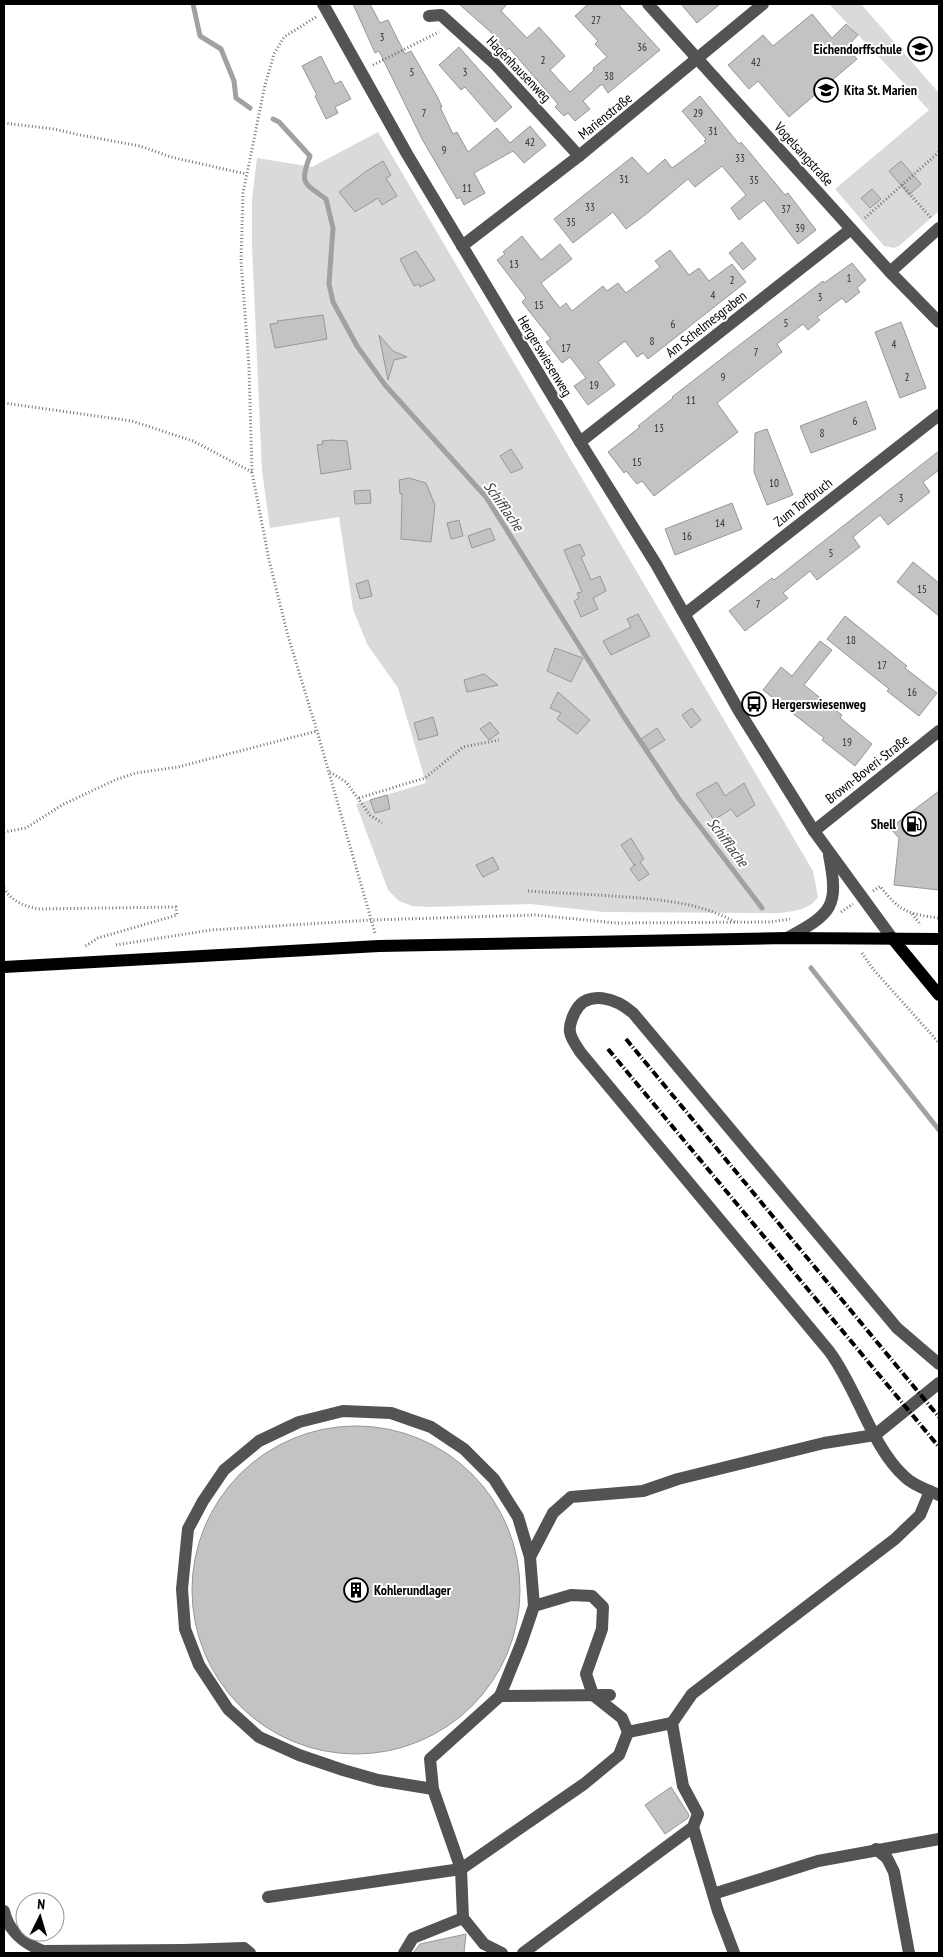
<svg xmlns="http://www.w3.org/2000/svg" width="943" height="1957" font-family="'PT Sans Narrow',sans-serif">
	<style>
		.green { fill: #dadada }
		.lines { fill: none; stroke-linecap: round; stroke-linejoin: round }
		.stream { stroke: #a1a1a1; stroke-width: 5 }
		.building { fill: #c3c3c3; stroke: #979797 }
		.path { stroke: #757575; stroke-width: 3; stroke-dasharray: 1 2.5; stroke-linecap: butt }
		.minor { stroke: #535353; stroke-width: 12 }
		.major { stroke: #000; stroke-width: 12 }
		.rail { stroke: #000; stroke-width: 4; stroke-dasharray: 8 2.5 1 2.5; stroke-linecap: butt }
		.labels { text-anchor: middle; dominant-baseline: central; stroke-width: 4; stroke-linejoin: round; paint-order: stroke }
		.number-label { font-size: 11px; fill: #313131 }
		.poi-label { font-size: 14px; font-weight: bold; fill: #000; stroke: #fff; text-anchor: start }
		.street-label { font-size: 14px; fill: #000; stroke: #fff }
		.water-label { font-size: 15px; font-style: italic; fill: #424242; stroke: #fff }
	</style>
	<rect width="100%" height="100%" fill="#fff"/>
	<g class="green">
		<polygon points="829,4 861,4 939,93 939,211 899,246 894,248 884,246 835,189 929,110"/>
		<path d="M378,132L813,871L818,897C810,910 794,911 780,913L604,912L530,904L429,907L412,906L399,901L388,890L356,804L426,783L398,688L367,644L353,609L339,517L270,528L262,471L252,246V200L257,158L312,167Z"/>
	</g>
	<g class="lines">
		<g class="stream">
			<polyline points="193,4 200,36 221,49 234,81 236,98 250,108"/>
			<path d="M273,119L279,122L310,156C299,184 304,183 326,199L333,228L329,284L333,302L357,346L385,385L486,497L624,717L679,799L762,908"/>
			<polyline points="811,968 939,1130"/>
		</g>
	</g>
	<g class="building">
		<polygon points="353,4 370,4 380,23 388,20 405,54 411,51 438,98 442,107 440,107 453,134 457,132 468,152 497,128 510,143 530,126 546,145 524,163 513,151 474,173 485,193 464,205 460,197 457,199 422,139 379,51 375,53"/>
		<polygon points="459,4 507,4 501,11 527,38 539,27 565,56 550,70 570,92 594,70 593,68 607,57 595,44 598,41 575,16 588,4 618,4 660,50 608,93 602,84 583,101 590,109 575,121 568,113 564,116 555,107 558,104 509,48 506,51 493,37 494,35"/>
		<polygon points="681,4 720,4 697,23"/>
		<polygon points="812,14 832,38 846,24 858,35 847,47 857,59 789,117 758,81 749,89 728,65 763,35 773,46"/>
		<polygon points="459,47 512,107 495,122 465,87 461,90 439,65"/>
		<polygon points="321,56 335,84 341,81 351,99 335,107 338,113 326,119 315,96 317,95 302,66"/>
		<polygon points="700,96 739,144 741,142 785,195 788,193 816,230 798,244 764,200 739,220 731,208 746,195 722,166 695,187 688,179 645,215 626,229 613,212 573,243 554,219 632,157 648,174 665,159 672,168 706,143 704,141 706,139 682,111"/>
		<polygon points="383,161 391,175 386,178 397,196 382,205 378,198 355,212 339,192 365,172"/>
		<polygon points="901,161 921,184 909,195 889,171"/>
		<polygon points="872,189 881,199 870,208 861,198"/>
		<polygon points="522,236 541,260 560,244 572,259 541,283 560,308 566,303 572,311 603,286 607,291 618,283 626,293 660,267 655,261 670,250 689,275 699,268 709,281 732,264 746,282 648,359 643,353 637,357 625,341 598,362 615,385 588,405 574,386 586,378 570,357 562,363 546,342 551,339 522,302 526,298 497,260 505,254 503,252"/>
		<polygon points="742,242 756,259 743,270 729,253"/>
		<polygon points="416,251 435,280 420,287 419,284 414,286 400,259"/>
		<polygon points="852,263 866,280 857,288 860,292 846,303 842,298 817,317 820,320 808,330 803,324 777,344 782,352 717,403 738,432 654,496 642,481 637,484 626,471 624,473 608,452 640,427 638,426 673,398 672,397 725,356 823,281 824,283"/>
		<polygon points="323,315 327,339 275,348 270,324 278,323 277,321"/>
		<polygon points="901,322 926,388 900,398 875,332"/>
		<polygon points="379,335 393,351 407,357 394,360 388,380"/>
		<polygon points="866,401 876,429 811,453 800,426"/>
		<polygon points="767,429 793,495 767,505 754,472 755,433"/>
		<polygon points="331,440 347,441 351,469 321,474 317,445 323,444 322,441"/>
		<polygon points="511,449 523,468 511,473 500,456"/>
		<polygon points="939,451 939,470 923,482 930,492 888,525 880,515 853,537 860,547 817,580 810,571 783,593 788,598 745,631 729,611 772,578 774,580"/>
		<polygon points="409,478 426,483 435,505 431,542 401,539 402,494 400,494 399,480"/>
		<polygon points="370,490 371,503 355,504 354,491"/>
		<polygon points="732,503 742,529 675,555 665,529"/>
		<polygon points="459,520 463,536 451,539 447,523"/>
		<polygon points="490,528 495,540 472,548 468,536"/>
		<polygon points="580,544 585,555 581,557 591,580 600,576 606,591 593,598 598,609 581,617 574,601 579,598 577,593 582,592 564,550"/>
		<polygon points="913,562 939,583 939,616 897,582"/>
		<polygon points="368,580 372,596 360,599 356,584"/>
		<polygon points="638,614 650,636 611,655 603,641 631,627 627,619"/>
		<polygon points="845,616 907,666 905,668 937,693 919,716 887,691 889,689 827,639"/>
		<polygon points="820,641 832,650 804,685 842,715 840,718 872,744 855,766 822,740 824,738 763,690 781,667 792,676"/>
		<polygon points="555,648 583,658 571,682 547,671"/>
		<polygon points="484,674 498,685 467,692 464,680"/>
		<polygon points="558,692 590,720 577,734 557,719 561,713 550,708"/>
		<polygon points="692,708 701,720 691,728 682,715"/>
		<polygon points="433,717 438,735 419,740 414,723"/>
		<polygon points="490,722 499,733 489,740 480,729"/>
		<polygon points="657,728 665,740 649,750 641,739"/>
		<polygon points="717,782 725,796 744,783 755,805 737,817 731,809 714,820 696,794"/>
		<polygon points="939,791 939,890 894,885 899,838 890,828"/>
		<polygon points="387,795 390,809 375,813 370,800"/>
		<polygon points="631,838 644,859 640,862 649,874 639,881 630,869 636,864 634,865 621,845"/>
		<polygon points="493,857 499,869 483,877 476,865"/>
		<circle cx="356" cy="1590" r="164"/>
		<polygon points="671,1787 689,1815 688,1818 665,1834 645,1805"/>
		<polygon points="466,1934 464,1953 413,1953 420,1944"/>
	</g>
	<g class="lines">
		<g class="path">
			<polyline points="316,17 284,37 274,54 265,85 243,193 241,261 249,367 252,472 269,560 288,636 317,731 375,933"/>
			<polyline points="373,65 439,32"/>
			<polyline points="4,123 54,129 80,135 140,146 171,157 246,174"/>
			<polyline points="902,185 931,218"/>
			<polyline points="865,218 939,152"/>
			<polyline points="4,403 132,421 193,441 252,472"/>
			<polyline points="330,772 346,782 370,815 382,823"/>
			<polyline points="359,798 425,778 463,747 499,740"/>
			<polyline points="4,832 26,828 62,805 115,780 136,773 178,767 317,731"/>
			<path d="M4,888C11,901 24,906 38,909L176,907L177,915L98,938L84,947"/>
			<path d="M528,891C556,893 584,894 612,896C654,899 697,901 735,922"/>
			<path d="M873,891L880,886C900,912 908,914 939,918"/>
			<polyline points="841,912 853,904"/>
			<polyline points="912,914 921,925"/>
			<polyline points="116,945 211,930 371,920 535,915 616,923 771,922 790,919"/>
			<polyline points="862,953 873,969 939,1043"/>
		</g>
		<g class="minor">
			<polyline points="323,4 407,154 580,442 656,564 739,711 814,831 892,938"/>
			<polyline points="648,4 890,272 939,322"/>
			<polyline points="429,16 441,15 495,64 579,156"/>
			<polyline points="462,246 579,156 763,4"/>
			<polyline points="890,272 939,228"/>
			<polyline points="580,442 851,229"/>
			<polyline points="685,614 939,415"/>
			<polyline points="814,831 939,731"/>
			<path d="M787,938C833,913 839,907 829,855"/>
			<path d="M939,1364L897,1328L633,1013C617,999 587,988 575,1012C572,1018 569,1026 570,1032C571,1039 577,1047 581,1053L829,1351C857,1388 872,1448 905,1477C914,1486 928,1490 939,1495"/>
			<polyline points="530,1557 553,1513 571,1497 643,1491 678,1479 824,1443 875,1435 939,1383"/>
			<polyline points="500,1696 610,1695"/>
			<polyline points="628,1732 672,1723"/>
			<polyline points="693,1827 718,1911 734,1953"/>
			<polyline points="876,1849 887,1858 894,1872 909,1953"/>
			<polyline points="713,1894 818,1861 939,1839"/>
			<polyline points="268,1897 461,1869 584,1784 619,1755 628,1732 622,1718 593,1695 586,1674 602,1629 603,1607 592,1596 571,1595 534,1606"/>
			<path d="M4,1911C8,1931 25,1944 43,1951L184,1950"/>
			<polyline points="463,1918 484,1944 502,1953"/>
			<polyline points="181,1953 184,1950 244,1948 250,1953"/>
			<polyline points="404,1953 413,1938 463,1918 461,1869 433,1789 430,1759 500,1696 521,1644 534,1606 530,1557 518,1517 494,1479 464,1449 431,1427 391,1413 343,1411 299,1422 259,1441 224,1470 203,1501 188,1529 182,1589 185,1629 199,1665 228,1709 259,1737 299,1755 343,1770 378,1780 433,1789"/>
			<polyline points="523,1953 693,1827 698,1814 683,1786 672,1723 692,1694 895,1539 920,1515 930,1491"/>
		</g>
		<g class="major">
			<polyline points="892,938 939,995"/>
			<polyline points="4,967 379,946 787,938 939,939"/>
		</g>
		<g class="rail">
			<polyline points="626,1039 939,1417"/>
			<polyline points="608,1049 939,1447"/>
		</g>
	</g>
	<defs>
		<g id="school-ring" transform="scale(1.25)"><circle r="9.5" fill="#fff" stroke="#000" stroke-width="1.5"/><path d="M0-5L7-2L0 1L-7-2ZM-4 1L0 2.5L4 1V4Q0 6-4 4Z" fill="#000"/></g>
		<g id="bus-ring" transform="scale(1.25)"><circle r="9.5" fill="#fff" stroke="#000" stroke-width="1.5"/><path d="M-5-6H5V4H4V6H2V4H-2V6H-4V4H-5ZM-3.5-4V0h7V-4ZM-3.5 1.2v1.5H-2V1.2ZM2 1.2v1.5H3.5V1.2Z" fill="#000"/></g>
		<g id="fuel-ring" transform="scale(1.25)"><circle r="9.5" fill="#fff" stroke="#000" stroke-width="1.5"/><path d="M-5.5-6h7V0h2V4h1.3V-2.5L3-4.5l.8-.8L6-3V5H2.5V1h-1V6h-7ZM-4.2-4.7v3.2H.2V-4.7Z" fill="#000"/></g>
		<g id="building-ring" transform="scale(1.25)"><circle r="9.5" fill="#fff" stroke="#000" stroke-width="1.5"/><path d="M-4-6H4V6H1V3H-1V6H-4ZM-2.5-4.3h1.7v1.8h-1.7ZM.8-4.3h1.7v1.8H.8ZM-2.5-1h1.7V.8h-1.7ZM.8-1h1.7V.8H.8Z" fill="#000"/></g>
	</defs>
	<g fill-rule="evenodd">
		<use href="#school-ring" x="920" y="49"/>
		<use href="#school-ring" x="826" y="90"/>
		<use href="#bus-ring" x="754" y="704"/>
		<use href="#fuel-ring" x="914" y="824"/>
		<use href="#building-ring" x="356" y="1590"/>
	</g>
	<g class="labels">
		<g class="number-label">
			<text x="596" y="20">27</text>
			<text x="382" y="37">3</text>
			<text x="642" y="47">36</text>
			<text x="543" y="60">2</text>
			<text x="756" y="62">42</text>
			<text x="412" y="72">5</text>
			<text x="465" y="72">3</text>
			<text x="609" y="76">38</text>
			<text x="424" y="113">7</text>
			<text x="698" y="113">29</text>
			<text x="713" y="131">31</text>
			<text x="530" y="142">42</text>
			<text x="444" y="150">9</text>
			<text x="740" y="158">33</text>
			<text x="624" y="179">31</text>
			<text x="754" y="180">35</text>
			<text x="467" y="188">11</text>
			<text x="590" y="207">33</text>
			<text x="786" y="209">37</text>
			<text x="571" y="222">35</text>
			<text x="800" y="228">39</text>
			<text x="514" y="264">13</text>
			<text x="849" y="278">1</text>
			<text x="732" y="280">2</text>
			<text x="713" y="295">4</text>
			<text x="820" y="297">3</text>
			<text x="539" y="305">15</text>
			<text x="786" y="323">5</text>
			<text x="673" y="324">6</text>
			<text x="652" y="341">8</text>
			<text x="894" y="344">4</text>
			<text x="566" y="348">17</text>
			<text x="756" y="352">7</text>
			<text x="723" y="377">9</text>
			<text x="907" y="377">2</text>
			<text x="594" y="385">19</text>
			<text x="691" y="400">11</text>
			<text x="855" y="421">6</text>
			<text x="659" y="428">13</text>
			<text x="822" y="433">8</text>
			<text x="637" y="462">15</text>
			<text x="774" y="483">10</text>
			<text x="901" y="498">3</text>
			<text x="720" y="523">14</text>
			<text x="687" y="536">16</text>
			<text x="831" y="553">5</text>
			<text x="922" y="589">15</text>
			<text x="758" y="604">7</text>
			<text x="851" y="640">18</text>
			<text x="882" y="665">17</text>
			<text x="912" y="692">16</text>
			<text x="847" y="742">19</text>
		</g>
		<g class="poi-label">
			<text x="902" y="49" text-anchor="end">Eichendorffschule</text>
			<text x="844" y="90">Kita St. Marien</text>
			<text x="772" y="704">Hergerswiesenweg</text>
			<text x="896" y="824" text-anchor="end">Shell</text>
			<text x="374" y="1590">Kohlerundlager</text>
		</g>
		<g class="street-label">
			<text transform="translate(519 69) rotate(46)">Hagenhausenweg</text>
			<text transform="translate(605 116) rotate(-39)">Marienstraße</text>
			<text transform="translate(804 154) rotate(48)">Vogelsangstraße</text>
			<text transform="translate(706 324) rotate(-38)">Am Schelmesgraben</text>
			<text transform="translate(545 356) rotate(59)">Hergerswiesenweg</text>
			<text transform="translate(803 502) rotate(-38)">Zum Torfbruch</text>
			<text transform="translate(867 769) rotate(-38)">Brown-Boveri-Straße</text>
		</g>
		<g class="water-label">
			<text transform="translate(504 506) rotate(55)">Schifflache</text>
			<text transform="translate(728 842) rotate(53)">Schifflache</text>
		</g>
	</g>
	<rect width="943" height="1957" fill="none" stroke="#000000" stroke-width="10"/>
	<g transform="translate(40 1917) rotate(5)"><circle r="24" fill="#ffffff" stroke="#999999"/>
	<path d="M0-4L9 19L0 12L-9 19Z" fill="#000000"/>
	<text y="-8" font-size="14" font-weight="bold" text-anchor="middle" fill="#000000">N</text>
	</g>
</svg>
